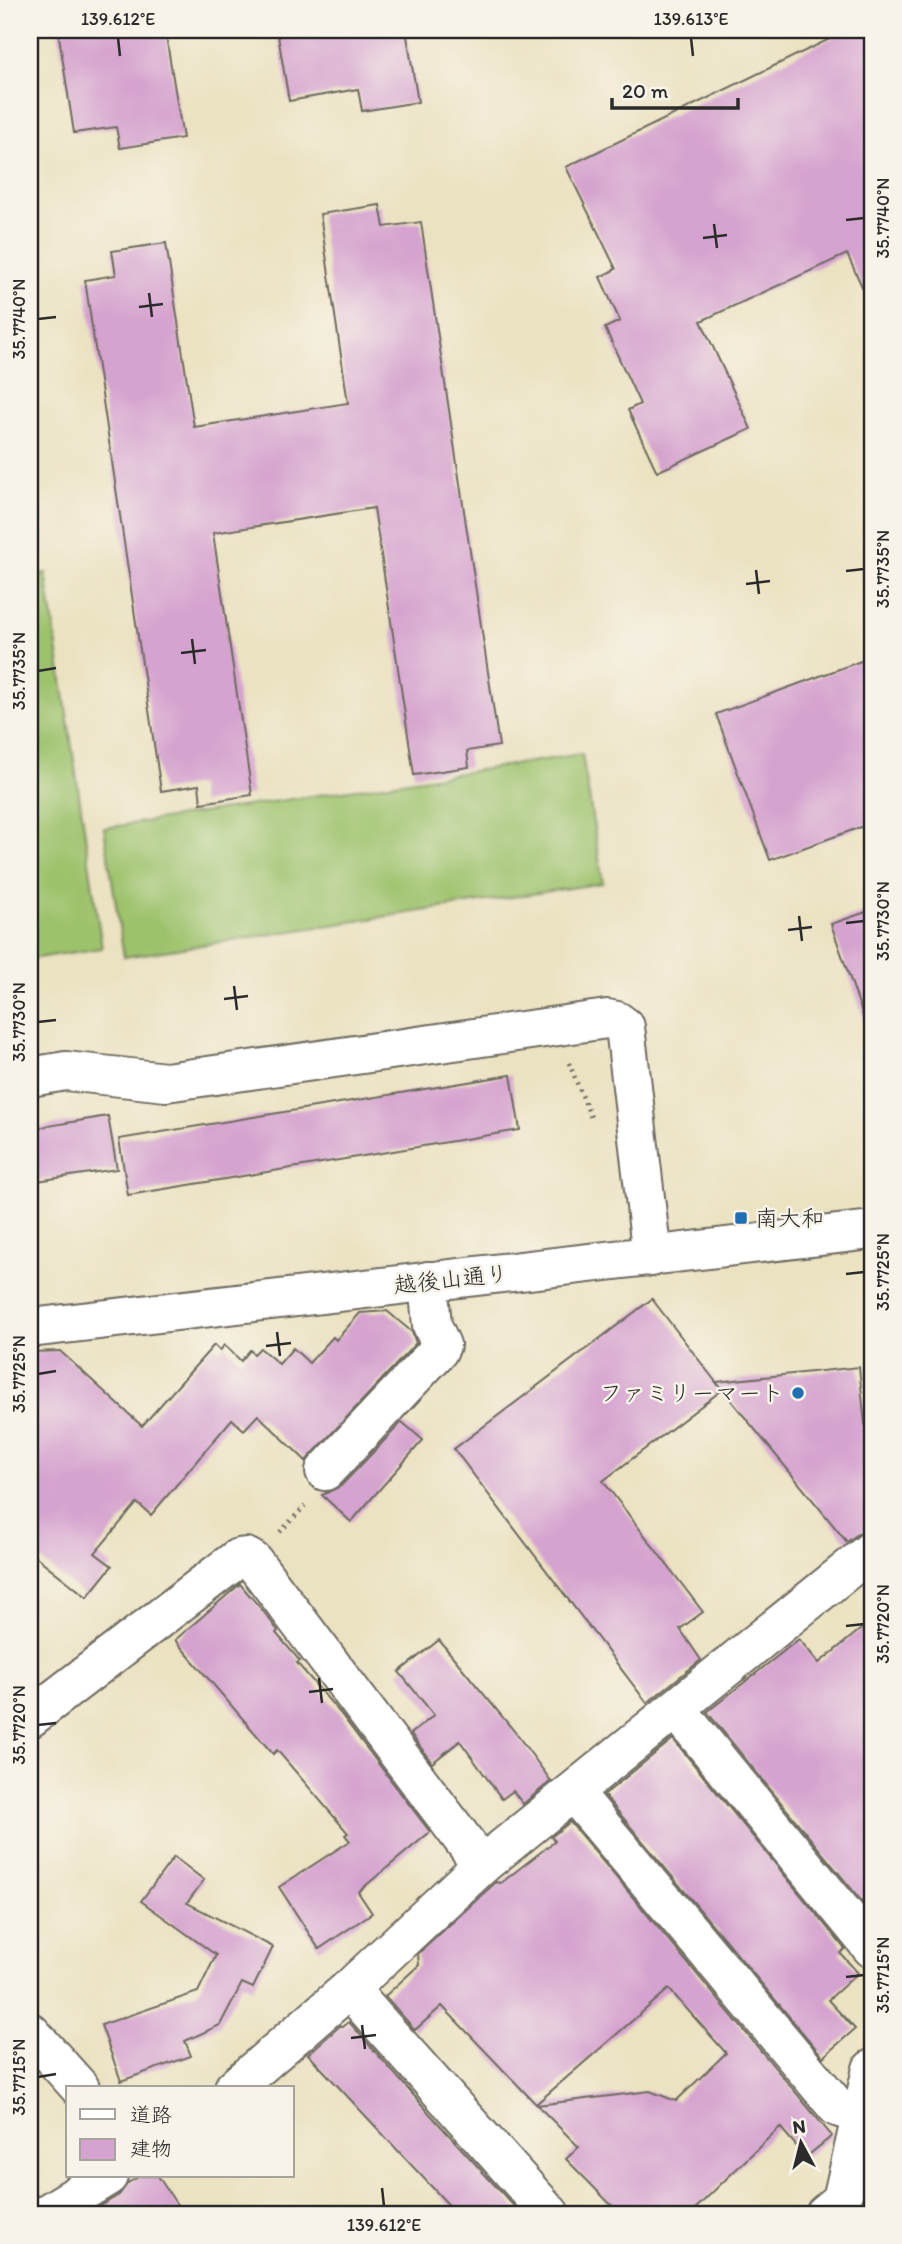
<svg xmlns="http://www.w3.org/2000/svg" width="902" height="2244" font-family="Itim,'Klee One',sans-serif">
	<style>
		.grass { fill: #9dc26c; stroke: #64764c; stroke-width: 2 }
		.building { fill: #d5a3cf }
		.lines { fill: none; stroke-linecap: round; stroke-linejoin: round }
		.minor-casing { stroke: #6e6b60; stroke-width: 42 }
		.path { stroke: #6e6b60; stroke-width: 4.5; stroke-dasharray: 2 5; stroke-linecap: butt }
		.minor { stroke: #fff; stroke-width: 38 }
		.ticks { fill: none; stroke: #2b2b2b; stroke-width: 2.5 }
		.poi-dot { fill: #1f6fb2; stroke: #f7f3e8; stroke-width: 2.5 }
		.labels { text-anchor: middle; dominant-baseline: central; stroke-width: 5; stroke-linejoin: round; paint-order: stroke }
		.poi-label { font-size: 23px; fill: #2b2b2b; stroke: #f7f3e8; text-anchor: start }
		.street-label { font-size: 23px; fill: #2b2b2b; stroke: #f7f3e8 }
		.neatline { fill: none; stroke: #2b2b2b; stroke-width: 2.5 }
		.ticks-label { font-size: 18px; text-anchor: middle; fill: #2b2b2b }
	</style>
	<rect width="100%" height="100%" fill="#f7f3e8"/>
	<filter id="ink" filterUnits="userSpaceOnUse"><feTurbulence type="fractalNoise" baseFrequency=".0143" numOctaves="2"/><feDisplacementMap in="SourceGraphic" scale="14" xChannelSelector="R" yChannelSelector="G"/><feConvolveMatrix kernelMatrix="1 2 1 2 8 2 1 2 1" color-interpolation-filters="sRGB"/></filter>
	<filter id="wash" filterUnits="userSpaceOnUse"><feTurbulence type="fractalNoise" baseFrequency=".00686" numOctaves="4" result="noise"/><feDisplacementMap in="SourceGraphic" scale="28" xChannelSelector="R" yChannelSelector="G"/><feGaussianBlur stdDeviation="1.57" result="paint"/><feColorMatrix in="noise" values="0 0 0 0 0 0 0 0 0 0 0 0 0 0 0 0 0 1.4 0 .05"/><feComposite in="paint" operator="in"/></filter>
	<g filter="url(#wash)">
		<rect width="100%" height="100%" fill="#ebe2c1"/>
		<g class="grass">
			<polygon points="46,573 102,948 30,959 30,576"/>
			<polygon points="582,754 603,883 124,957 104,828"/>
		</g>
		<g id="blocks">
			<g class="building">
				<polygon points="58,30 165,30 183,138 120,148 116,127 74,133"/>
				<polygon points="277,30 406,30 418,102 362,111 358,89 289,101"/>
				<polygon points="848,30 872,30 872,308 847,254 701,321 751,429 657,472 628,410 640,404 605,328 620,321 600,277 616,269 566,167"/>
				<polygon points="380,205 384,227 421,222 499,746 467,751 469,767 414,775 374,508 213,533 252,795 201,803 199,785 161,791 85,280 116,275 112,251 166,243 194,427 348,403 320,214"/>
				<polygon points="872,657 872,823 770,860 716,714"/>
				<polygon points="872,910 872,1026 867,1027 831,924"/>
				<polygon points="511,1075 520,1130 128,1195 119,1139"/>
				<polygon points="108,1116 117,1169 30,1182 30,1129"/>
				<polygon points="652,1299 722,1390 603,1481 703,1612 680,1629 701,1660 647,1703 454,1449"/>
				<polygon points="387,1311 412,1332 416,1343 306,1461 258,1415 244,1430 232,1419 151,1515 137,1503 95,1553 112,1566 87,1597 30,1552 30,1352 60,1351 142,1426 214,1345 220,1351 224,1345 241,1361 250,1350 254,1354 260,1348 279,1364 293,1348 309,1363 333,1337 336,1340 360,1313"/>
				<polygon points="859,1367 865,1424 872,1418 872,1529 859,1533 847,1542 716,1382"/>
				<polygon points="402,1422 423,1440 351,1522 322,1495 341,1486"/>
				<polygon points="240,1584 263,1611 278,1631 276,1633 300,1661 297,1663 340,1713 430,1832 358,1892 372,1913 319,1949 279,1887 350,1841 345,1835 348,1833 277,1750 273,1754 175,1640"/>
				<polygon points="872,1620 872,1914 707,1712 799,1639 819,1663"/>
				<polygon points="439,1640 515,1732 551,1781 523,1804 513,1791 502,1799 460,1741 432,1763 411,1734 434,1715 399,1672"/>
				<polygon points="673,1739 845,1949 840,1953 858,1973 828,2000 855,2029 823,2057 604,1795"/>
				<polygon points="570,1822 832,2136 806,2157 780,2127 690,2214 620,2214 566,2159 579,2147 537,2105 650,2091 676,2101 726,2053 669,1989 536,2104 442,2006 415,2030 385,1996 419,1965 418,1954 496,1882 501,1883 555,1841 551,1837"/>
				<polygon points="174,1857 204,1880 187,1903 273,1947 253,1988 242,1983 220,2025 185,2041 191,2056 121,2081 101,2025 198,1992 216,1955 141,1901"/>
				<polygon points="349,2022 438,2123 521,2214 457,2214 308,2054 341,2025 343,2027"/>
				<polygon points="140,2176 158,2176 183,2214 87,2214 119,2195 128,2183"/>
			</g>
		</g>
	</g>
	<g filter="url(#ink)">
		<use href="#blocks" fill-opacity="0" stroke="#6e6b60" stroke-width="2"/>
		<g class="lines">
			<g class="minor-casing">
				<g id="minor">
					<polyline points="30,1077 66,1071 166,1082 607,1019 617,1021 625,1027 652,1257"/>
					<polyline points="30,1328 872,1230"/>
					<polyline points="325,1471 438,1351 441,1345 432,1325 428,1281"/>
					<polyline points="677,1710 872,1948"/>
					<polyline points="30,1718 238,1558 246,1557 253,1561 482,1865"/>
					<polyline points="574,1793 837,2107 861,2115"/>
					<polyline points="349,1989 550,2214"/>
					<polyline points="30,2032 80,2088"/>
					<polyline points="234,2088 349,1989 482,1865 872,1550"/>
					<polyline points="46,2214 108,2176"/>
					<polyline points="825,2214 842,2200 872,2069"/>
				</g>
			</g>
			<g class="path">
				<polyline points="569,1063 592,1120"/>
				<polyline points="280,1532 305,1506"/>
			</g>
			<use href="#minor" class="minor"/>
		</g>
	</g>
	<path class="ticks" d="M118,38L120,56M691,38L693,56M846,220L864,218M714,224L717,248M703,238L727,235M149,293L152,317M139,307L163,304M38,319L56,317M756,570L759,594M846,571L864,569M746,584L770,581M192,639L195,664M181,653L206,650M38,671L56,668M799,916L802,941M846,923L864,921M788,930L812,927M234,986L237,1010M224,999L248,996M38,1022L56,1020M846,1274L864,1272M277,1332L280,1356M266,1346L291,1343M38,1374L56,1371M846,1626L864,1624M319,1678L322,1703M309,1692L333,1689M38,1725L56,1723M846,1977L864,1975M362,2025L365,2049M351,2038L376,2035M38,2077L56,2074M382,2188L384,2206"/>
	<g class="poi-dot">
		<rect x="734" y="1211" width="14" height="14" rx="3.5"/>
		<circle cx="798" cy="1393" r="7"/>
	</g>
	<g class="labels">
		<g class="poi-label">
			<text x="755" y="1218">南大和</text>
			<text x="784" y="1393" text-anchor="end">ファミリーマート</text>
		</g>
		<g class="street-label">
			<text transform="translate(451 1279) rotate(-6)">越後山通り</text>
		</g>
	</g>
	<rect width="902" height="2244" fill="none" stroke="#f7f3e8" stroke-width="77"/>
	<rect x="66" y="2086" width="228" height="91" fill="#f7f3e8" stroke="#a5a39c" stroke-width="2"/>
	<rect x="80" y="2109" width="35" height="10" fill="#ffffff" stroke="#a5a39c" stroke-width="2"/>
	<text x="130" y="2122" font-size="21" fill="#2b2b2b">道路</text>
	<rect x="80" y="2139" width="35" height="21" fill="#d5a3cf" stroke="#a5a39c" stroke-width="2"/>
	<text x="130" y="2156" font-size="21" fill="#2b2b2b">建物</text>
	<g transform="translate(801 2143) rotate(353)" stroke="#f7f3e8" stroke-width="5" paint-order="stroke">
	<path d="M0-5L12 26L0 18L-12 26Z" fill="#2b2b2b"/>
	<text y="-10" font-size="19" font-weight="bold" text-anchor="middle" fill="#2b2b2b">N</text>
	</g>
	<path d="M612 98v10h126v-10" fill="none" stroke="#2b2b2b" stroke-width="3.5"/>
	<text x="622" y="98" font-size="21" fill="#2b2b2b" stroke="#f7f3e8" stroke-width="5" paint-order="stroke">20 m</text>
	<rect x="38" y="38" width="826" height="2168" class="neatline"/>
	<g class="ticks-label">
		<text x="118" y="25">139.612°E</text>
		<text x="691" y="25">139.613°E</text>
		<text transform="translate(883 218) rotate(-90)" y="6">35.7740°N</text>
		<text transform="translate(19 319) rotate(-90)" y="6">35.7740°N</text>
		<text transform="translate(883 569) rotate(-90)" y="6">35.7735°N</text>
		<text transform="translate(19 671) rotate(-90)" y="6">35.7735°N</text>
		<text transform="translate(883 921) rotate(-90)" y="6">35.7730°N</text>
		<text transform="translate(19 1022) rotate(-90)" y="6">35.7730°N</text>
		<text transform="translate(883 1272) rotate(-90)" y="6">35.7725°N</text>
		<text transform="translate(19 1374) rotate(-90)" y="6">35.7725°N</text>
		<text transform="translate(883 1624) rotate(-90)" y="6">35.7720°N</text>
		<text transform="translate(19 1725) rotate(-90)" y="6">35.7720°N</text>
		<text transform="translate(883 1975) rotate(-90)" y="6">35.7715°N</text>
		<text transform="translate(19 2077) rotate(-90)" y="6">35.7715°N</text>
		<text x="384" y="2231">139.612°E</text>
	</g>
</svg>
